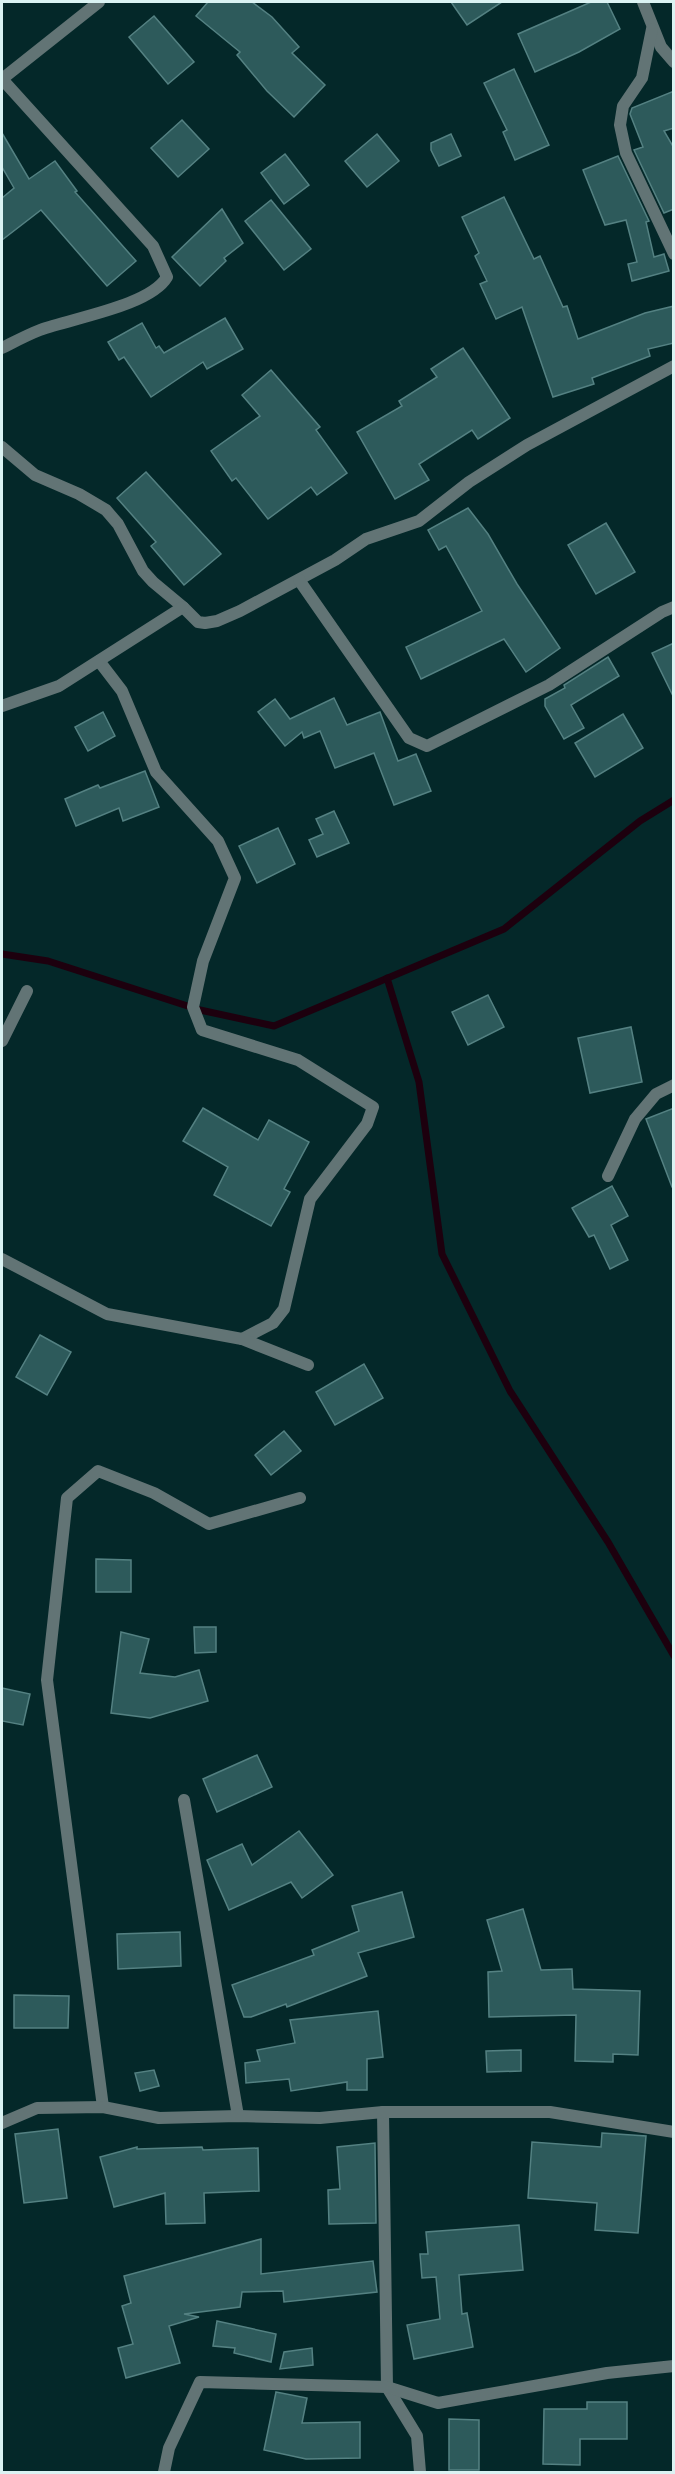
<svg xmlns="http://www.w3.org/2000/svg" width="675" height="2474" font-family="Karla,sans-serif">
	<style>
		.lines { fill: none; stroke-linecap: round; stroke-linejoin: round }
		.stream { stroke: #1d000e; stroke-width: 7 }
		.building { fill: #2d5a5b; stroke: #548182; stroke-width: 1.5 }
		.street { stroke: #627475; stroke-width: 12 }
	</style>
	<rect width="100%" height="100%" fill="#042829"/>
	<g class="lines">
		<g class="stream">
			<polyline points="2,954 48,961 200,1010 274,1026 504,929 640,821 674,800"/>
			<polyline points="387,978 419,1082 442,1254 510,1391 608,1542 674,1656"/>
		</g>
	</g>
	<g class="building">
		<polygon points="208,2 252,2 272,17 299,47 292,53 325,85 294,117 267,91 237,55 240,52 196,16"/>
		<polygon points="451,2 502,2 467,25"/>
		<polygon points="591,2 607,2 620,29 579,52 535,72 518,34"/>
		<polygon points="154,16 194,62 168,84 129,37"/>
		<polygon points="514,69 549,145 515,160 503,132 507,130 484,83"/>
		<polygon points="674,91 674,128 664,131 674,148 674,209 664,213 634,150 643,147 630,114 632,108"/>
		<polygon points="182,120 209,149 178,177 151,148"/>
		<polygon points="2,133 29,179 55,161 77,191 75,192 136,261 107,286 41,210 2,240 2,198 14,188 2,167"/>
		<polygon points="377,134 399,161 367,187 345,161"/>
		<polygon points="451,134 461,156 439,166 431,150 431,143"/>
		<polygon points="285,154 309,185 284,204 261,173"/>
		<polygon points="618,156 649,221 646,222 654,257 664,254 669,271 632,281 628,264 637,262 626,220 605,225 583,170"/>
		<polygon points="504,197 534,259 540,256 563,307 567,306 578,339 645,313 674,306 674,343 648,349 650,356 592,378 594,384 553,397 522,307 496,319 480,284 487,281 475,256 479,253 462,217"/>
		<polygon points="271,200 311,249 284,270 245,221"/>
		<polygon points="222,209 243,243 224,258 226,261 200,286 172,257"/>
		<polygon points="225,318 243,349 207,369 203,362 151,397 124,357 119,360 108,342 142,323 156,348 159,346 164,353"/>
		<polygon points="463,348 510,418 478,439 472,430 419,464 429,480 395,499 357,432 402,406 399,401 437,377 431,369"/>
		<polygon points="271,370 320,427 316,430 347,473 317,495 311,487 268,519 236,478 232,481 211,451 260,416 242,395"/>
		<polygon points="146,472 221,554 184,585 151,546 156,542 117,498"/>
		<polygon points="468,508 488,534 517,584 560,648 526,672 504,639 421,679 406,647 482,611 446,546 439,550 428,530"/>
		<polygon points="606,523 635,572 596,594 568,545"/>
		<polygon points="674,643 674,698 652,653"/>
		<polygon points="608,657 619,676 571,705 584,728 564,739 545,706 545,699 565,688 564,685"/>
		<polygon points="334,698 347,725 380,712 398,761 416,754 431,791 394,805 374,753 335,768 320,731 304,738 302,732 285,746 258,712 275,699 290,719"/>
		<polygon points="103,712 115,736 88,751 75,727"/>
		<polygon points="623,714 643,748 595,777 575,743"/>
		<polygon points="145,771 159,807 123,821 119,808 76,826 65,799 98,785 100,788"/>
		<polygon points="334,811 349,843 317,857 309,840 323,834 316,819"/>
		<polygon points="278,828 295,864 257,883 239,846"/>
		<polygon points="488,995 504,1027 468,1045 452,1012"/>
		<polygon points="631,1027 642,1082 590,1093 578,1038"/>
		<polygon points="203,1108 258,1140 269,1120 309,1142 284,1189 290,1192 271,1226 214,1195 228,1167 183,1141"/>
		<polygon points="674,1108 674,1187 672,1187 646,1119"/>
		<polygon points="612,1186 628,1216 611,1225 628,1260 610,1269 594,1235 589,1237 572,1208"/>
		<polygon points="40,1335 71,1352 47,1395 16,1377"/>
		<polygon points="364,1364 383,1398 335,1425 316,1392"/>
		<polygon points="284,1431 301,1451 271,1475 255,1455"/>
		<polygon points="96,1559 131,1560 131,1592 96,1592"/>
		<polygon points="194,1627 216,1627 216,1652 195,1653"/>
		<polygon points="121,1632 149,1639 140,1673 175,1677 199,1670 208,1701 150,1718 111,1713"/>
		<polygon points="2,1688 30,1694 23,1725 2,1721"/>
		<polygon points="257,1755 272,1787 217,1812 203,1779"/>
		<polygon points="299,1831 333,1875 302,1898 291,1882 229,1910 207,1860 242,1844 252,1865"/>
		<polygon points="402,1892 414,1937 358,1953 367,1976 287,2007 286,2004 251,2017 244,2017 232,1985 314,1955 312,1950 359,1931 352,1906"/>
		<polygon points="523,1909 541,1970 572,1969 573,1989 640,1991 638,2055 613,2054 613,2062 575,2061 576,2015 489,2017 488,1972 502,1971 487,1920"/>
		<polygon points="180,1932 181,1966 118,1969 117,1934"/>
		<polygon points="14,1995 69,1996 68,2028 14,2028"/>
		<polygon points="378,2011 383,2057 367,2059 367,2090 347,2090 347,2082 291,2091 289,2079 246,2083 245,2063 260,2061 257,2050 295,2043 290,2020"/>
		<polygon points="521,2050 521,2071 487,2072 486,2051"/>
		<polygon points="154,2070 159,2086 140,2091 135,2073"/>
		<polygon points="58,2129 67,2198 24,2203 15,2134"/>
		<polygon points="602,2133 646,2136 638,2233 595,2230 597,2203 528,2198 532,2142 601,2147"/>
		<polygon points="375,2143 376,2223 329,2224 328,2190 340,2189 337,2147"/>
		<polygon points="137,2147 137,2149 202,2147 203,2150 258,2148 259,2191 204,2193 205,2223 166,2224 165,2193 114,2207 100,2157"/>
		<polygon points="519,2225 523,2270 459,2275 462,2314 467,2313 473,2347 414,2359 407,2325 440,2319 436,2277 422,2278 420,2254 428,2254 426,2232"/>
		<polygon points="261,2239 261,2274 373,2261 377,2292 284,2302 283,2291 242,2292 240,2307 184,2314 199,2317 169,2326 180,2363 126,2378 118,2348 133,2344 122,2306 131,2303 124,2276"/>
		<polygon points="217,2321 276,2334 271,2362 234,2353 235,2348 213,2346"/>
		<polygon points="312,2348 313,2365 280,2369 284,2352"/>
		<polygon points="276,2392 307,2398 302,2423 360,2422 360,2458 306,2459 264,2450"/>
		<polygon points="587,2402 627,2402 627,2439 580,2439 580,2465 543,2464 544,2409 587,2409"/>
		<polygon points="449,2419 479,2420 479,2470 449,2470"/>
	</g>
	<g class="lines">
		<g class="street">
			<polyline points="643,2 661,47 674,62"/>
			<polyline points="652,29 642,78 623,106 620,125 626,153 674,254"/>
			<path d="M2,79L153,246L167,277C150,306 72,318 40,330C27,335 14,342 2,348"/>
			<polyline points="2,79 99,2"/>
			<polyline points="2,447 35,475 79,494 106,510 118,524 143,571 153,582 183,607 198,622 205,623 217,621 240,611 335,560 366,539 419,521 469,482 527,445 674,366"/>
			<polyline points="299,580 409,738 427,746 549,685 662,612 674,607"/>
			<polyline points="99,661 122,691 156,772 218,841 235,878 203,961 193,1007 202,1030 298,1060 373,1107 367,1124 310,1199 284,1309 273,1323 242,1339"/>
			<polyline points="2,706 59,686 183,607"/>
			<polyline points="2,1041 27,991"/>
			<polyline points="608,1176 635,1119 656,1094 674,1085"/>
			<polyline points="2,1259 107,1314 242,1339 308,1365"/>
			<polyline points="184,1800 238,2116"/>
			<polyline points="103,2107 47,1680 67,1498 98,1471 154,1493 209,1524 300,1498"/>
			<polyline points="383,2112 387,2387 417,2436 420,2472"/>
			<polyline points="2,2123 37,2108 103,2107 159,2118 238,2116 320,2118 383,2112 550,2112 674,2132"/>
			<polyline points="164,2472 169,2448 200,2382 387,2387 438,2403 607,2373 674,2366"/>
		</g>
	</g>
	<rect width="675" height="2474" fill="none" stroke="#dbf3f3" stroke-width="6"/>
</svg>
